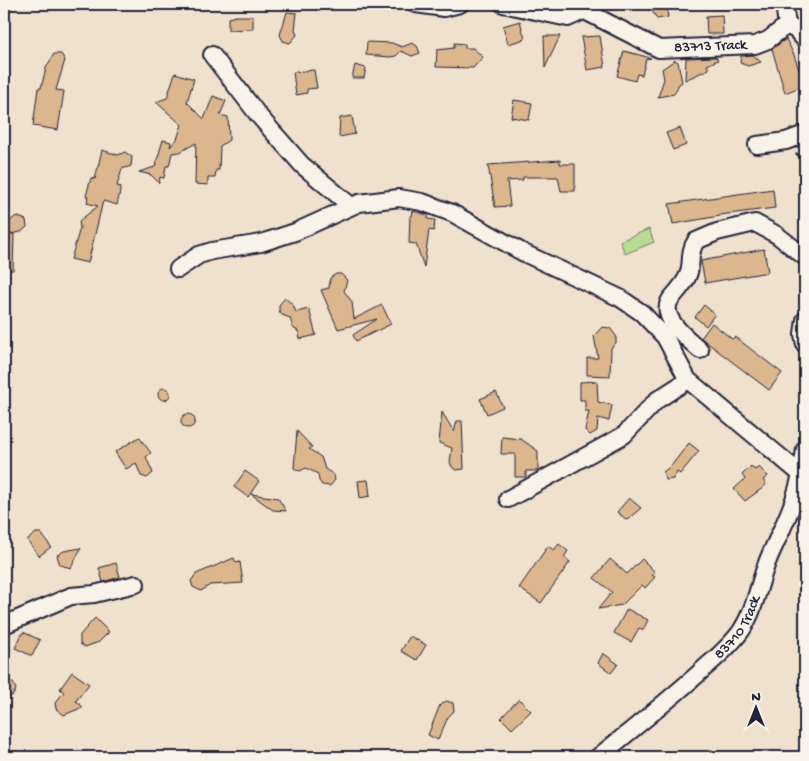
<svg xmlns="http://www.w3.org/2000/svg" width="809" height="761" font-family="'Gochi Hand',sans-serif">
	<style>
		.green { fill: #b8da93; stroke: #6d7e67 }
		.building { fill: #dcb68d; stroke: #22223b }
		.lines { fill: none; stroke-linecap: round; stroke-linejoin: round }
		.minor-casing { stroke: #22223b; stroke-width: 20 }
		.path { stroke: #22223b; stroke-width: 2.5; stroke-dasharray: 4 4; stroke-linecap: butt }
		.minor { stroke: #f7f3e8; stroke-width: 16 }
		.labels { text-anchor: middle; dominant-baseline: central; stroke-width: 4; stroke-linejoin: round; paint-order: stroke }
		.street-label { font-size: 15px; fill: #22223b; stroke: #f7f3e8 }
	</style>
	<rect width="100%" height="100%" fill="#efe1cd"/>
	<filter id="ink" filterUnits="userSpaceOnUse"><feTurbulence type="fractalNoise" baseFrequency=".02" numOctaves="2"/><feDisplacementMap in="SourceGraphic" scale="10" xChannelSelector="R" yChannelSelector="G"/><feConvolveMatrix kernelMatrix="1 2 1 2 8 2 1 2 1" color-interpolation-filters="sRGB"/></filter>
	<g filter="url(#ink)">
		<polygon class="green" points="649,229 654,242 625,254 620,241"/>
		<g class="building">
			<polygon points="648,4 666,4 668,17 657,19"/>
			<polygon points="287,12 297,13 295,30 297,35 290,43 283,41 280,35"/>
			<polygon points="722,15 723,34 707,34 706,16"/>
			<polygon points="236,16 253,16 253,29 228,30 228,18"/>
			<polygon points="520,21 525,39 508,44 503,26"/>
			<polygon points="544,36 560,36 545,68"/>
			<polygon points="600,36 605,67 587,70 581,37"/>
			<polygon points="786,39 794,55 802,79 800,80 802,86 785,93 772,49"/>
			<polygon points="367,42 392,43 402,47 412,43 417,46 420,53 412,56 401,51 396,56 390,57 366,55"/>
			<polygon points="454,43 465,44 465,48 473,48 483,57 473,68 436,67 437,50 454,48"/>
			<polygon points="624,51 651,58 646,59 642,75 637,74 635,81 617,76"/>
			<polygon points="54,54 61,54 65,60 56,90 64,91 58,130 33,126 38,88 41,88 46,68"/>
			<polygon points="753,55 761,62 748,66 740,63 741,56"/>
			<polygon points="716,57 718,60 707,65 709,69 685,80 686,58"/>
			<polygon points="675,60 678,62 682,82 679,84 674,94 658,97 664,79 662,69"/>
			<polygon points="355,65 366,68 364,78 352,78"/>
			<polygon points="314,70 317,88 307,89 307,93 296,95 293,72"/>
			<polygon points="175,73 194,79 187,102 204,119 213,96 226,101 220,115 228,117 229,140 220,146 219,170 216,170 215,178 208,178 208,185 195,184 196,143 180,152 172,153 169,166 166,166 164,178 160,177 159,183 151,175 139,172 155,167 163,140 171,142 170,147 177,139 182,125 156,102 167,98"/>
			<polygon points="514,100 532,103 529,120 511,117"/>
			<polygon points="352,116 355,134 339,137 340,118"/>
			<polygon points="680,128 686,145 673,150 666,133"/>
			<polygon points="102,150 118,155 125,152 132,157 131,166 122,169 117,186 121,187 117,205 103,201 88,263 71,259 80,228 79,221 98,206 87,203 88,197 86,196 91,178 95,179"/>
			<polygon points="560,160 560,164 575,164 575,191 561,191 558,177 523,177 523,180 507,181 510,206 495,207 488,165"/>
			<polygon points="773,189 775,208 720,215 720,216 673,224 669,204"/>
			<polygon points="413,211 428,215 428,219 435,220 434,231 429,230 424,267 416,244 409,243 410,216 412,216"/>
			<polygon points="16,216 26,220 27,227 21,232 10,234 14,234 13,270 4,270 4,233 9,234 10,221"/>
			<polygon points="764,249 768,272 705,283 701,261"/>
			<polygon points="336,274 341,274 347,280 344,291 352,302 354,319 382,305 391,324 356,341 353,335 377,319 338,329 321,290 329,288 330,278"/>
			<polygon points="285,298 293,305 296,312 309,309 316,335 300,339 298,331 293,328 290,318 282,315 279,311 279,305"/>
			<polygon points="704,305 715,314 706,326 695,317"/>
			<polygon points="712,323 732,339 735,337 782,373 769,390 701,338"/>
			<polygon points="602,327 610,328 616,336 616,343 611,348 610,376 587,375 587,358 598,358 594,336"/>
			<polygon points="597,381 598,402 612,405 609,421 598,418 597,431 590,435 585,430 589,411 585,411 585,400 580,400 580,382"/>
			<circle cx="164" cy="394" r="6"/>
			<polygon points="496,392 503,407 487,414 480,399"/>
			<polygon points="442,412 454,432 457,421 462,421 464,469 456,470 452,467 450,462 452,448 439,443"/>
			<circle cx="188" cy="421" r="7"/>
			<polygon points="297,431 312,447 309,449 321,457 325,469 334,475 335,480 330,486 322,485 319,481 318,474 306,468 300,471 294,468"/>
			<polygon points="139,437 151,453 146,457 153,473 147,478 141,476 136,463 126,469 115,452"/>
			<polygon points="502,437 521,439 538,451 538,471 526,471 526,477 515,477 515,454 501,454"/>
			<polygon points="689,443 699,451 680,474 677,472 673,479 666,480 663,472 671,466"/>
			<polygon points="751,466 755,470 759,467 768,476 763,480 766,484 764,487 745,501 734,489 745,479 742,475"/>
			<polygon points="245,471 259,481 248,497 234,487"/>
			<polygon points="368,480 370,496 360,498 358,481"/>
			<polygon points="251,494 278,498 286,511 273,510"/>
			<polygon points="629,498 641,508 627,520 617,512"/>
			<polygon points="36,533 41,533 51,547 39,556 27,540"/>
			<polygon points="559,544 568,551 564,557 570,562 541,603 519,588 548,546 554,550"/>
			<polygon points="81,548 71,568 60,565 57,555 64,551"/>
			<polygon points="234,558 236,563 240,562 243,583 210,585 201,591 193,587 191,581 196,574"/>
			<polygon points="610,559 627,574 642,559 655,572 652,575 655,577 645,588 642,585 622,605 598,609 612,592 594,578"/>
			<polygon points="116,563 120,577 103,582 99,568"/>
			<polygon points="627,609 648,620 643,630 639,628 631,642 614,633"/>
			<polygon points="95,618 109,632 99,642 85,647 80,644 80,635"/>
			<polygon points="23,632 40,640 32,656 15,648"/>
			<polygon points="410,636 426,645 417,660 401,651"/>
			<polygon points="603,653 618,664 611,673 598,663"/>
			<polygon points="72,672 89,684 76,701 83,707 64,715 56,709 55,703 64,692 60,689"/>
			<polygon points="4,680 13,683 16,689 13,695 4,700"/>
			<polygon points="519,699 531,711 512,729 501,718"/>
			<polygon points="446,701 453,703 454,711 448,717 438,740 428,735 440,705"/>
		</g>
		<g class="lines">
			<g class="minor-casing">
				<g id="minor">
					<polyline points="416,4 444,8 460,4"/>
					<polyline points="503,4 568,18 579,13 584,4"/>
					<polyline points="784,4 787,25"/>
					<path id="s1" d="M581,9L659,49L755,45L768,40L787,25L796,30L805,40"/>
					<polyline points="212,55 259,116 302,165 351,206"/>
					<polyline points="757,145 786,141 805,134"/>
					<polyline points="178,269 199,255 212,251 261,243 295,232 359,203 399,198 422,202 452,213 524,253 620,298 642,313 665,337 688,380 802,475"/>
					<polyline points="805,320 803,334 805,345"/>
					<path d="M700,350C689,339 659,319 670,300C676,292 685,284 688,275C693,263 688,252 696,241L717,232L755,223L777,235L805,257"/>
					<polyline points="508,499 624,435 657,400 688,380"/>
					<polyline points="4,625 71,596 94,594 136,584"/>
					<path id="s2" d="M598,757C632,730 665,703 698,674C712,661 729,648 741,631C757,607 759,579 771,553C789,514 800,493 805,449"/>
				</g>
			</g>
			<polyline class="path" points="796,153 805,162"/>
			<use href="#minor" class="minor"/>
		</g>
	</g>
	<g class="labels">
		<g class="street-label">
			<text stroke="none"><textPath href="#s1" startOffset="139">83713 Track</textPath></text>
			<text stroke="none"><textPath href="#s2" startOffset="192">83710 Track</textPath></text>
		</g>
	</g>
	<rect width="809" height="761" fill="none" stroke="#f7f3e8" stroke-width="20"/>
	<rect x="10" y="10" width="789" height="741" fill="none" stroke="#22223b" stroke-width="2" filter="url(#ink)"/>
	<g transform="translate(756 708)" stroke="#f7f3e8" stroke-width="4" paint-order="stroke">
	<path d="M0-4L9 19L0 12L-9 19Z" fill="#22223b"/>
	<text y="-8" font-size="14" font-weight="bold" text-anchor="middle" fill="#22223b">N</text>
	</g>
</svg>
